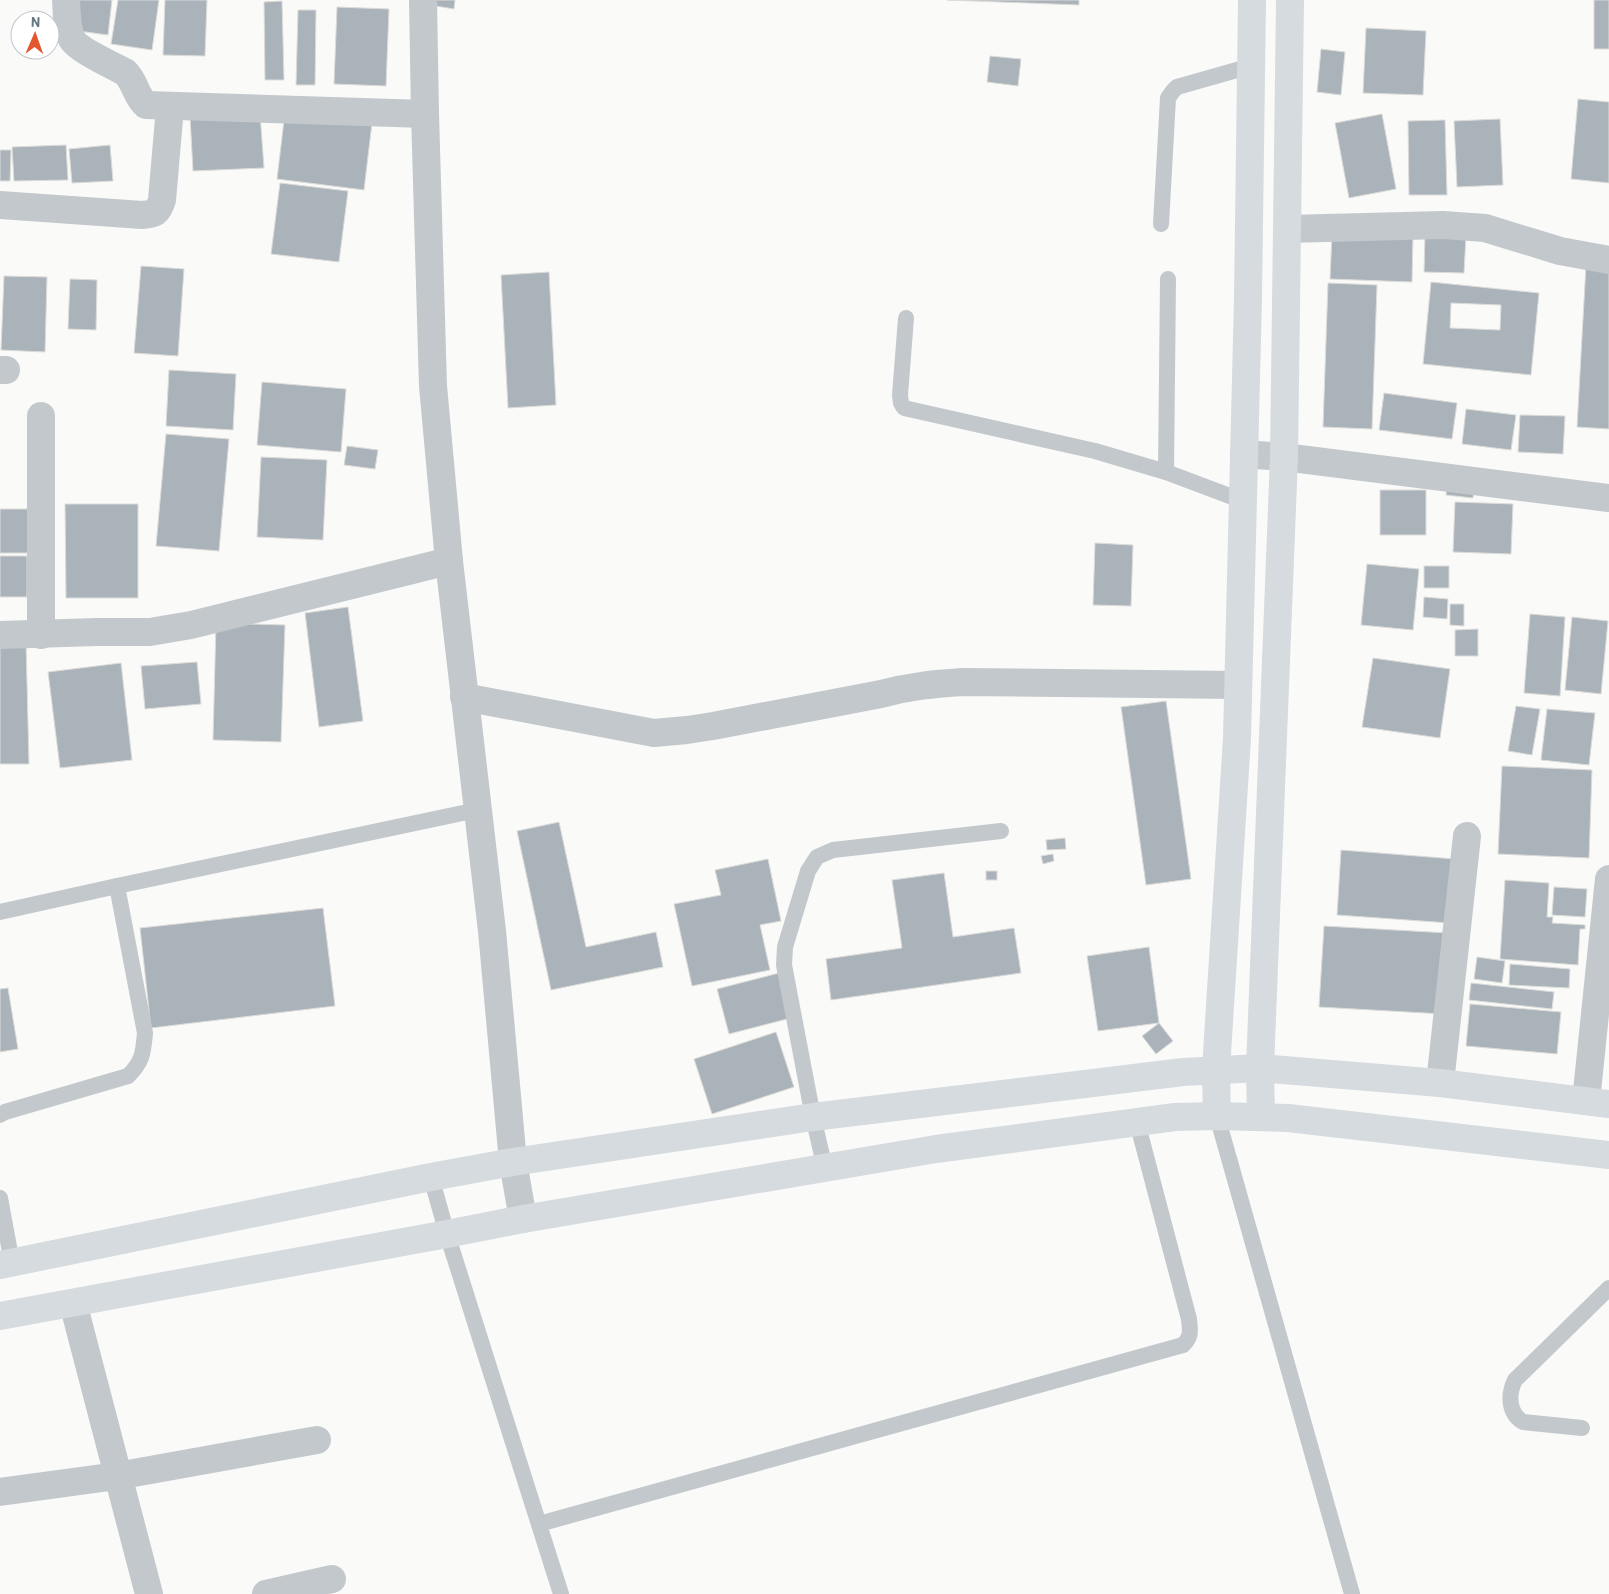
<svg xmlns="http://www.w3.org/2000/svg" width="1609" height="1594" font-family="Barlow,sans-serif">
	<style>
		.building { fill: #aab3b9; stroke: #dcdcda; fill-rule: evenodd }
		.lines { fill: none; stroke-linecap: round; stroke-linejoin: round }
		.lane { stroke: #c3c8cc; stroke-width: 16 }
		.street { stroke: #c3c8cc; stroke-width: 28 }
		.secondary { stroke: #d6dbdf; stroke-width: 28 }
	</style>
	<rect width="100%" height="100%" fill="#fafaf8"/>
	<g class="building">
		<polygon points="75,0 112,0 108,35 71,30"/>
		<polygon points="118,0 159,0 152,50 111,44"/>
		<polygon points="165,0 207,0 205,56 163,55"/>
		<polygon points="430,0 455,0 454,9 430,5"/>
		<polygon points="947,0 1079,0 1079,5"/>
		<rect x="1594" y="0" width="15" height="49"/>
		<polygon points="282,1 284,80 265,80 264,2"/>
		<polygon points="337,7 389,9 386,86 334,84"/>
		<polygon points="298,10 316,10 315,85 296,85"/>
		<polygon points="1366,28 1426,31 1423,95 1363,93"/>
		<polygon points="1321,49 1345,52 1341,95 1317,92"/>
		<polygon points="990,56 1021,59 1018,86 987,82"/>
		<polygon points="1578,99 1609,102 1609,183 1571,179"/>
		<polygon points="285,112 372,123 364,190 277,179"/>
		<polygon points="260,113 264,168 193,171 190,116"/>
		<polygon points="1382,114 1396,189 1349,198 1335,123"/>
		<polygon points="1500,119 1503,185 1457,187 1454,121"/>
		<polygon points="1445,120 1447,195 1409,195 1408,121"/>
		<polygon points="66,145 68,180 14,181 12,147"/>
		<polygon points="110,145 113,181 72,183 69,149"/>
		<polygon points="0,150 11,150 10,181 0,181"/>
		<polygon points="280,183 348,191 339,262 271,254"/>
		<polygon points="1332,234 1413,236 1412,282 1330,279"/>
		<polygon points="1425,234 1466,236 1464,273 1424,272"/>
		<polygon points="1586,265 1609,266 1609,429 1577,427"/>
		<polygon points="141,266 184,269 178,356 134,353"/>
		<polygon points="549,272 556,405 508,408 501,275"/>
		<polygon points="4,276 47,277 45,352 1,350"/>
		<polygon points="70,279 97,280 96,330 68,329"/>
		<path d="M1431,282L1539,293L1531,375L1423,364ZM1451,303L1501,305L1500,330L1450,328Z"/>
		<polygon points="1328,283 1377,285 1372,429 1323,427"/>
		<polygon points="169,370 236,374 233,430 166,426"/>
		<polygon points="262,382 346,389 341,452 257,445"/>
		<polygon points="1384,393 1457,403 1452,439 1379,430"/>
		<polygon points="1466,409 1516,415 1511,450 1462,444"/>
		<polygon points="1520,415 1565,416 1563,454 1518,452"/>
		<polygon points="166,434 229,439 219,551 156,546"/>
		<polygon points="347,446 378,450 375,469 344,465"/>
		<polygon points="261,457 327,460 323,540 257,537"/>
		<polygon points="1447,485 1474,488 1473,498 1446,495"/>
		<rect x="1380" y="490" width="46" height="45"/>
		<polygon points="1455,502 1513,504 1511,554 1453,552"/>
		<polygon points="65,504 138,504 138,598 66,598"/>
		<rect x="0" y="509" width="28" height="44"/>
		<polygon points="1095,543 1133,545 1131,606 1093,605"/>
		<rect x="0" y="556" width="27" height="41"/>
		<polygon points="1367,564 1419,569 1413,630 1361,625"/>
		<rect x="1424" y="566" width="25" height="22"/>
		<polygon points="1424,597 1448,599 1447,619 1423,617"/>
		<polygon points="1450,604 1464,604 1464,626 1450,625"/>
		<polygon points="348,607 363,721 319,727 305,613"/>
		<polygon points="1530,614 1565,617 1560,696 1524,693"/>
		<polygon points="1572,617 1608,621 1601,694 1565,690"/>
		<polygon points="216,623 285,625 281,742 213,740"/>
		<polygon points="1478,629 1478,656 1455,656 1455,630"/>
		<polygon points="26,642 29,764 0,764 0,643"/>
		<polygon points="1373,658 1450,669 1440,738 1362,727"/>
		<polygon points="197,662 201,704 145,709 141,666"/>
		<polygon points="121,663 132,760 60,768 48,672"/>
		<polygon points="1166,701 1191,879 1146,885 1121,707"/>
		<polygon points="1516,706 1540,709 1532,755 1508,751"/>
		<polygon points="1547,709 1595,713 1589,765 1541,760"/>
		<polygon points="1502,766 1592,770 1589,858 1498,854"/>
		<polygon points="559,822 586,947 656,932 663,967 551,990 517,831"/>
		<polygon points="1065,838 1066,849 1047,850 1046,840"/>
		<polygon points="1341,850 1455,859 1450,923 1337,915"/>
		<polygon points="1053,854 1054,861 1043,864 1041,856"/>
		<polygon points="768,859 781,921 760,925 770,970 692,986 674,904 721,895 715,870"/>
		<rect x="986" y="871" width="11" height="9"/>
		<polygon points="944,873 953,937 1014,928 1021,973 831,1000 826,959 902,948 892,880"/>
		<polygon points="1505,880 1549,883 1547,917 1553,917 1552,923 1585,925 1585,929 1580,929 1578,965 1500,959"/>
		<polygon points="1554,887 1587,889 1585,917 1552,915"/>
		<polygon points="323,908 335,1006 151,1028 140,928"/>
		<polygon points="1324,926 1448,933 1443,1014 1319,1007"/>
		<polygon points="1149,947 1159,1023 1098,1031 1087,956"/>
		<polygon points="1477,957 1505,961 1502,983 1474,979"/>
		<polygon points="1510,964 1570,969 1569,988 1509,985"/>
		<polygon points="779,973 791,1018 729,1034 717,989"/>
		<polygon points="1471,983 1554,992 1552,1009 1469,1000"/>
		<polygon points="8,988 18,1049 0,1052 0,989"/>
		<polygon points="1470,1004 1561,1012 1557,1054 1466,1046"/>
		<polygon points="1159,1023 1173,1041 1156,1054 1142,1036"/>
		<polygon points="776,1032 794,1087 712,1114 694,1059"/>
	</g>
	<g class="lines">
		<g class="lane">
			<polyline points="1161,224 1168,98 1173,91 1177,87 1251,66"/>
			<polyline points="906,318 900,395 901,403 904,408 1095,451 1166,472 1243,501"/>
			<polyline points="1166,472 1168,279"/>
			<polyline points="0,912 117,886 477,810"/>
			<path d="M0,1115L5,1112L128,1076C143,1061 143,1053 145,1033L117,886"/>
			<polyline points="1217,1116 1352,1594"/>
			<polyline points="825,1168 813,1117 784,965 785,947 808,871 817,857 833,850 1001,831"/>
			<polyline points="431,1177 447,1234 561,1594"/>
			<polyline points="0,1198 12,1263"/>
			<path d="M1582,1428L1523,1422C1508,1413 1508,1394 1515,1380L1609,1288"/>
			<path d="M539,1524L1183,1345C1192,1336 1190,1331 1189,1319L1137,1122"/>
		</g>
		<g class="street">
			<path d="M66,0C67,12 66,28 72,39C77,49 113,66 125,72C135,81 136,97 146,105L425,114"/>
			<polyline points="423,0 425,114 433,386 449,561 492,931 513,1162 523,1219"/>
			<path d="M0,205L142,215C155,214 158,213 162,200L170,107"/>
			<polyline points="1287,229 1443,225 1485,228 1560,251 1609,260"/>
			<polyline points="0,370 6,370"/>
			<polyline points="1244,454 1284,457 1609,498"/>
			<polyline points="0,635 97,632 150,632 191,625 449,561"/>
			<polyline points="41,635 41,416"/>
			<path d="M464,697L654,733L687,730L713,726L881,694C911,686 933,684 963,682L1238,685"/>
			<polyline points="1440,1083 1467,836"/>
			<polyline points="1586,1101 1609,879"/>
			<polyline points="73,1303 149,1594"/>
			<polyline points="0,1492 117,1476 317,1440"/>
			<polyline points="266,1594 332,1579"/>
		</g>
		<g class="secondary">
			<polyline points="1217,1116 1216,1069 1237,738 1248,298 1252,0"/>
			<polyline points="1261,1117 1260,1068 1284,457 1290,0"/>
			<polyline points="0,1265 431,1177 513,1162 813,1117 1183,1072 1260,1068 1440,1083 1609,1104"/>
			<polyline points="0,1316 447,1234 523,1219 936,1149 1175,1117 1217,1116 1288,1118 1609,1155"/>
		</g>
	</g>
	<g transform="translate(35 35) rotate(2)"><circle r="24" fill="#ffffff" stroke="#c1c8cd"/>
	<path d="M0-4L9 19L0 12L-9 19Z" fill="#e4572e"/>
	<text y="-8" font-size="14" font-weight="bold" text-anchor="middle" fill="#657683">N</text>
	</g>
</svg>
